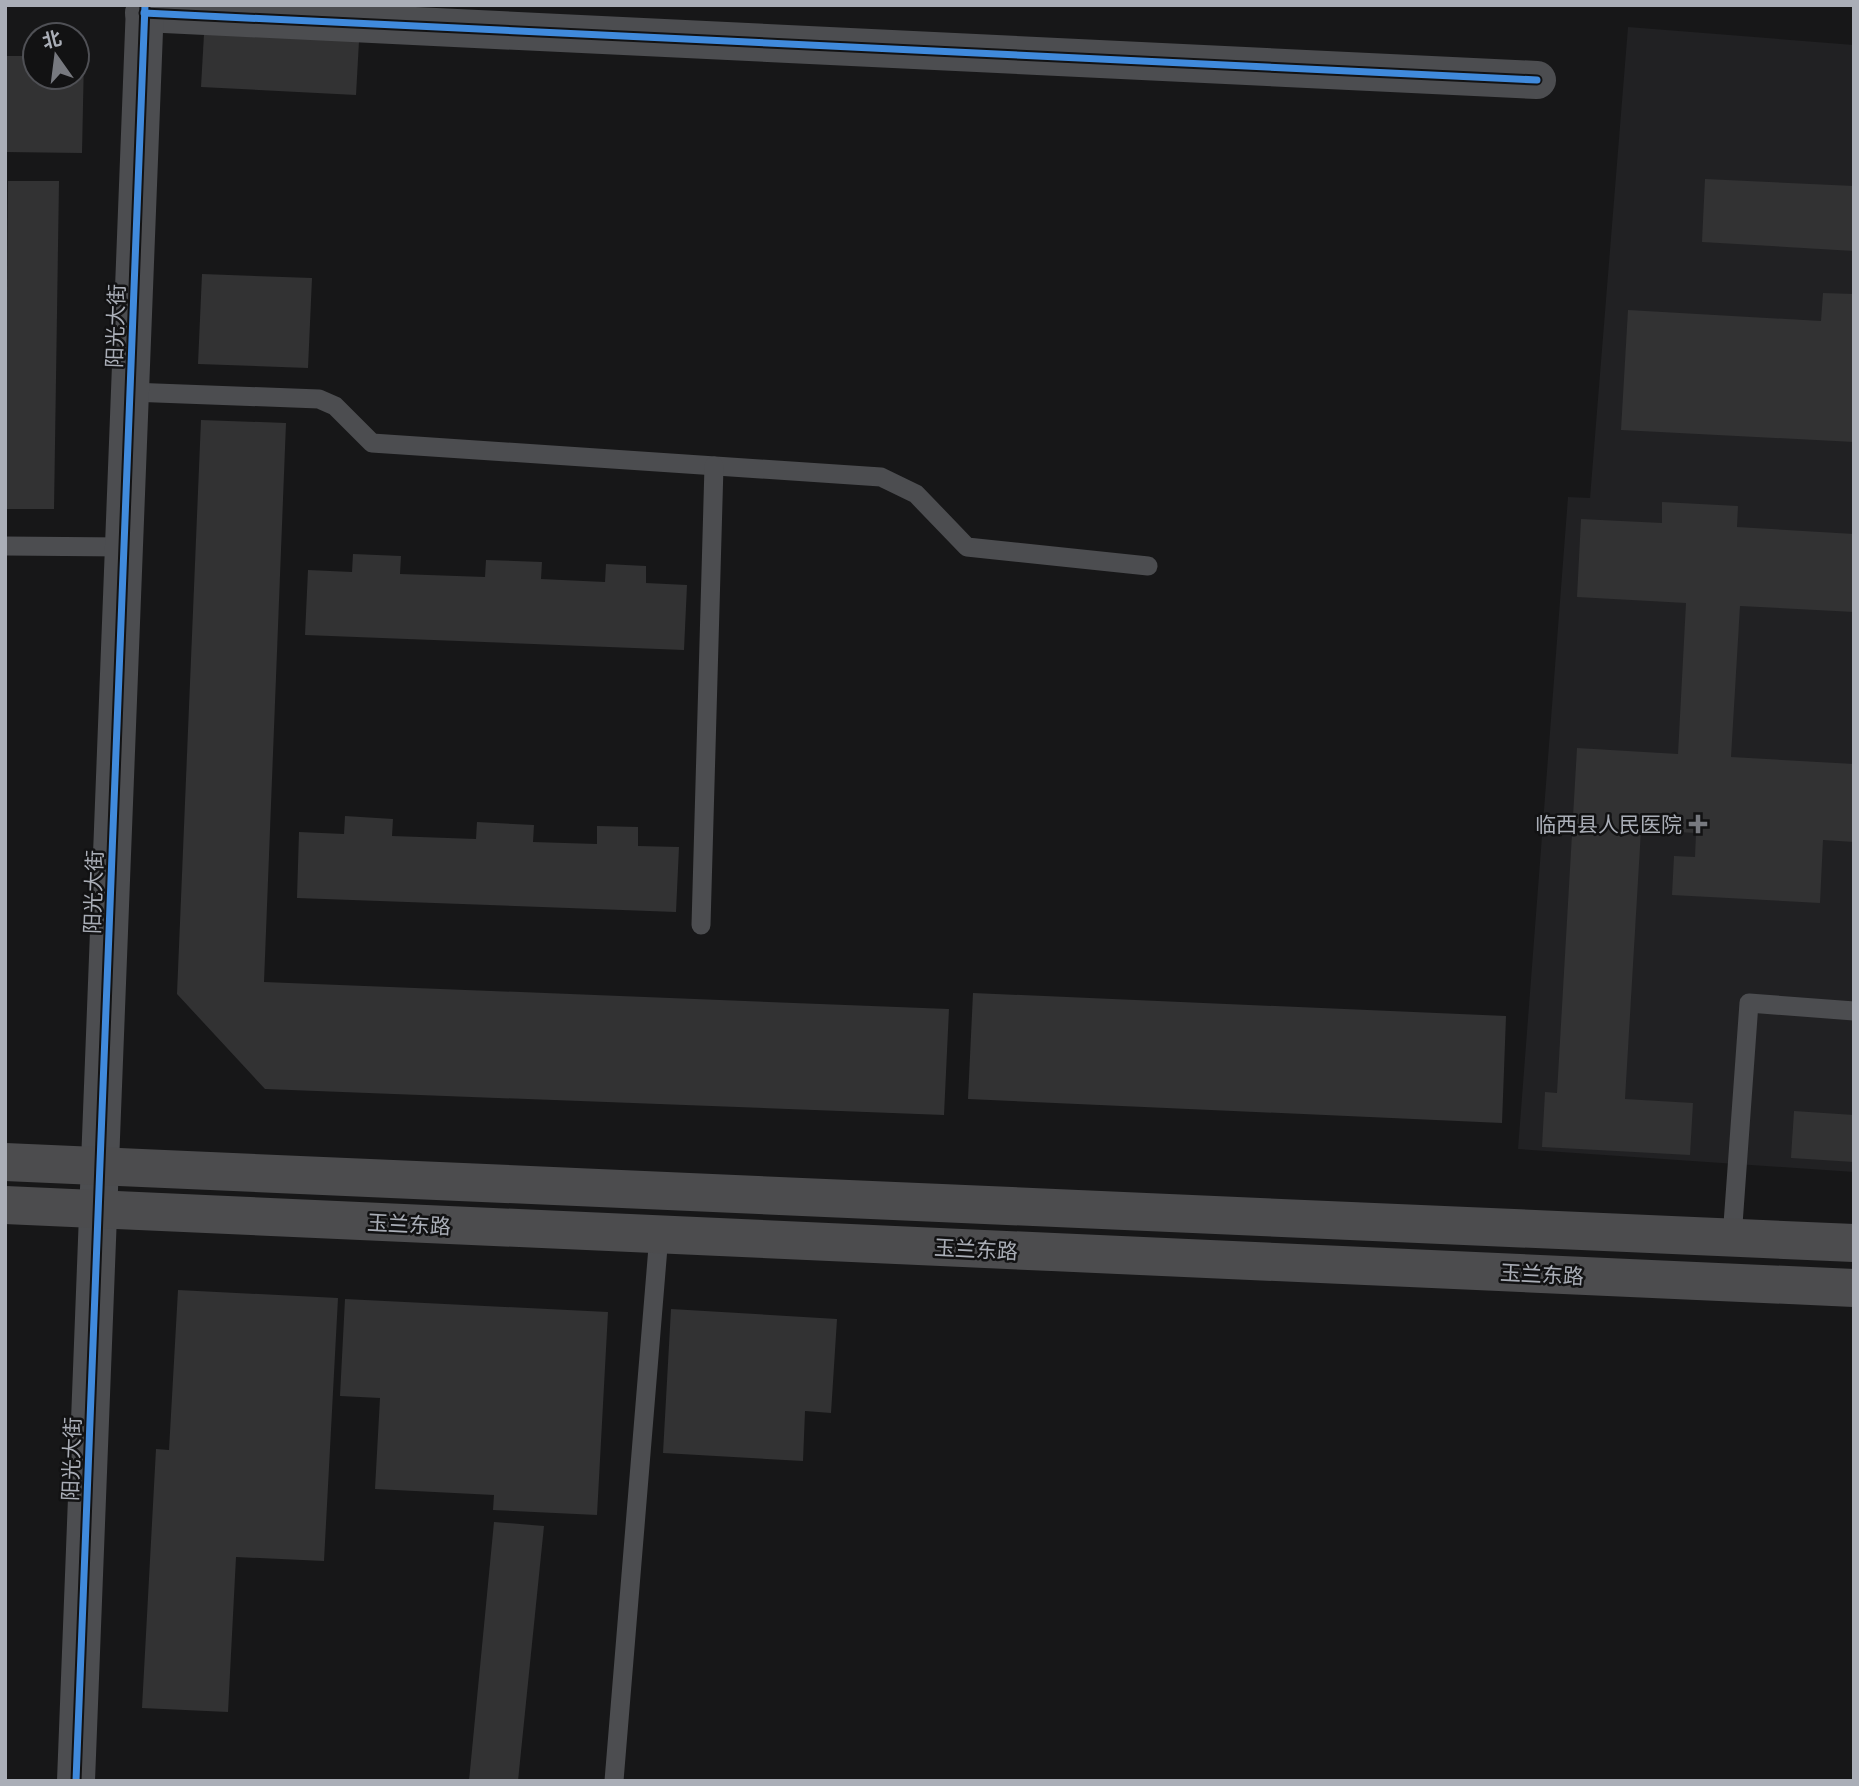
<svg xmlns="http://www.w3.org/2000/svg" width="1859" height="1786" font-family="'Titillium Web','Noto Sans SC',sans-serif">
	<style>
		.built { fill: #212123 }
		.building { fill: #323233 }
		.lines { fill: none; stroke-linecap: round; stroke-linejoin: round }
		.service { stroke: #4c4d50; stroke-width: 19 }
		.minor { stroke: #4c4d50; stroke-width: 38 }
		.tertiary { stroke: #4c4d50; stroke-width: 38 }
		.trunk { stroke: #4c4c4e; stroke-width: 38 }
		.cycleway-casing { stroke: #121213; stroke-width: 11 }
		.cycleway { stroke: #408adc; stroke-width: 7 }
		.poi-dot { fill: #77797f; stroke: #121213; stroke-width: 2.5 }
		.labels { text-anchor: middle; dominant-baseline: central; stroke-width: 5; stroke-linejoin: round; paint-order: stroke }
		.street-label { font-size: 21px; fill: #aaaeb7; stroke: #121213 }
		.poi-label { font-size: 21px; fill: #aaaeb7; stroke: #121213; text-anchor: end }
	</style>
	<rect width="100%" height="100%" fill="#171718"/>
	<polygon class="built" points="1628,27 1854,45 1854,1172 1518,1149 1568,497 1590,498"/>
	<g class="building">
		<polygon points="204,34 359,41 356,95 201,87"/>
		<polygon points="5,56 35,56 35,77 77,77 77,57 84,57 82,153 5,152"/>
		<polygon points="1705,179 1854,186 1854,251 1702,242"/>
		<polygon points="8,181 59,181 54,509 5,509"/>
		<polygon points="202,274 312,278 308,368 198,364"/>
		<polygon points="1823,293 1854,294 1854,442 1621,430 1628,310 1821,321"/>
		<polygon points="201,420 286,423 264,982 949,1009 944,1115 265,1089 177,994"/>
		<polygon points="1662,502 1738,506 1737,527 1854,534 1854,612 1740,606 1731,757 1854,764 1854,842 1823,840 1820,903 1672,895 1674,856 1695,857 1696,833 1641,830 1625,1099 1693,1103 1690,1155 1542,1147 1545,1092 1557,1093 1577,748 1678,754 1686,603 1577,597 1581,519 1662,523"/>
		<polygon points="353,554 401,556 400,574 485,577 486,560 542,562 541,579 605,582 606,564 646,566 646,583 687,585 684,650 305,635 308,570 352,572"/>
		<polygon points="345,816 393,819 392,836 476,839 477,822 534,825 533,842 597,844 597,826 638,827 638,846 679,847 676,912 297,898 299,832 344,834"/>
		<polygon points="973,993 1506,1016 1502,1123 968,1099"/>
		<polygon points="1794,1111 1854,1115 1854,1162 1791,1158"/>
		<polygon points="178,1290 338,1298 324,1561 236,1557 228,1712 142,1708 156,1449 169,1450"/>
		<polygon points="345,1299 608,1312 597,1515 493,1510 494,1495 375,1489 380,1398 340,1396"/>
		<polygon points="671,1309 837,1319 831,1413 805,1411 803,1461 663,1453"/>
		<polygon points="494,1522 544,1526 518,1781 469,1781"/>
	</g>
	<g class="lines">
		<g class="service">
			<polyline points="130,392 319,399 335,406 372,443 881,477 916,494 967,547 1148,566"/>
			<polyline points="5,546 124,547"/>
			<polyline points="701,925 714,466"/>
			<polyline points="1732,1238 1749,1003 1854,1011"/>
			<polyline points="614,1781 659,1235"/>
		</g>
		<polyline class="minor" points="144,13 1537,80"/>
		<polyline class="tertiary" points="76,1781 145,5"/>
		<g class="trunk">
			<polyline points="5,1162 1854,1243"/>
			<polyline points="5,1205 1854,1288"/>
		</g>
		<g class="cycleway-casing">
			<g id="cycleway">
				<polyline points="144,13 1537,80"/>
				<polyline points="76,1781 145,5"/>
			</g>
		</g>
		<use href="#cycleway" class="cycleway"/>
	</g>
	<path class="poi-dot" d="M1694.5 813.5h7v7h7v7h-7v7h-7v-7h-7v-7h7z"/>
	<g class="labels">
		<g class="street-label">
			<text transform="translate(115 326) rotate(-88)">阳光大街</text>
			<text transform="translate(93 892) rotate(-88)">阳光大街</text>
			<text transform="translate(409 1224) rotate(3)">玉兰东路</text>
			<text transform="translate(976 1249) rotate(3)">玉兰东路</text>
			<text transform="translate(1542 1274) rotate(3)">玉兰东路</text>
			<text transform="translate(71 1459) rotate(-88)">阳光大街</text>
		</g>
		<g class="poi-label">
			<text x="1682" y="824">临西县人民医院</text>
		</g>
	</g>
	<rect width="1859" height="1786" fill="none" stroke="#aaaeb7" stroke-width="14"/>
	<g transform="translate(56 56) rotate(346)"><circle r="33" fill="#121213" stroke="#4f5055" stroke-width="2"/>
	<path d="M0-5L12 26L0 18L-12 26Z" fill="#77797f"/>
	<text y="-10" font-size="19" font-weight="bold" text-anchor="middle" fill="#aaaeb7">北</text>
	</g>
</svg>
